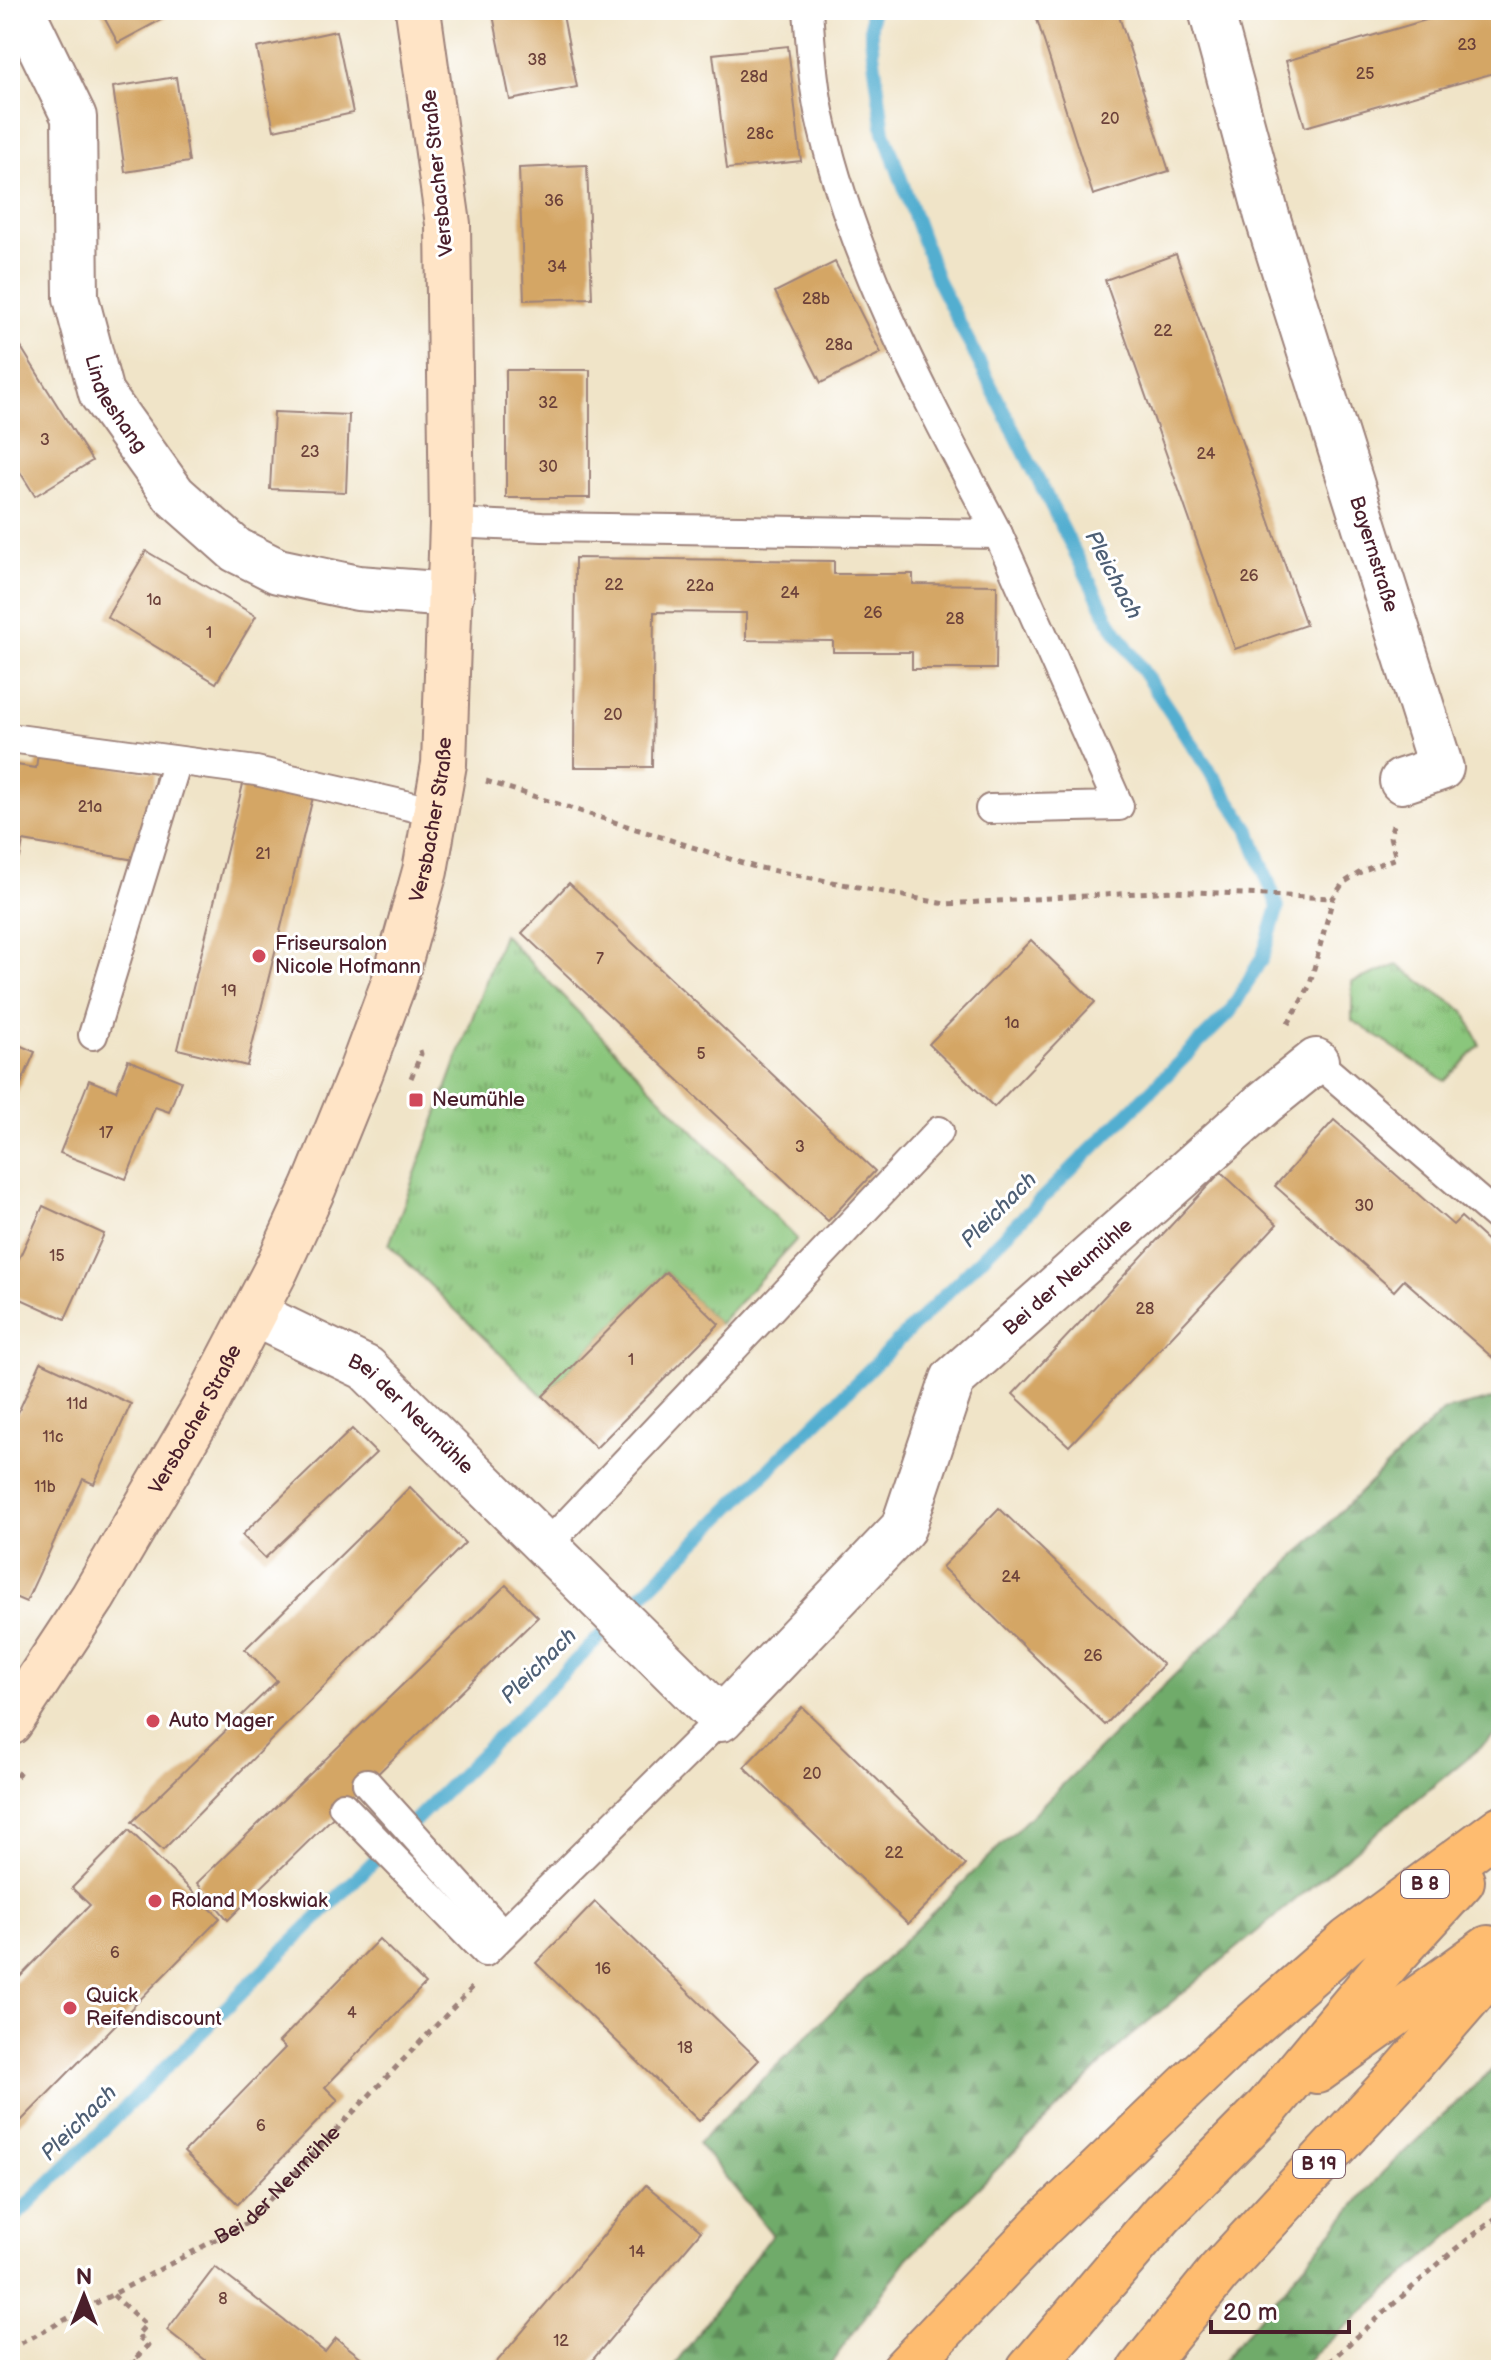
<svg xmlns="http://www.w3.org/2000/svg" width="1511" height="2380" font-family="'Balsamiq Sans',sans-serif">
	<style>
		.grass { fill: url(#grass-tufts); stroke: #6a7253; stroke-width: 2 }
		.forest { fill: url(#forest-firs); stroke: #5c654b; stroke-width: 2 }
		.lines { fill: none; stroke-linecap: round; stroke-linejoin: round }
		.stream { stroke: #52aed0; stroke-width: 14 }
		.building { fill: #d4a665 }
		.lane-casing { stroke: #9d827a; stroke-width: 32 }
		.street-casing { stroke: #9d827a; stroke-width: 48 }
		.secondary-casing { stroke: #9d827a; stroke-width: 48 }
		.highway-casing { stroke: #9d827a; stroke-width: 48 }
		.path { stroke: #9d827a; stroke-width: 5; stroke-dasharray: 6 6; stroke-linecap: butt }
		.lane { stroke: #fff; stroke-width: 28 }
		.street { stroke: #fff; stroke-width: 44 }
		.secondary { stroke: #ffe4c6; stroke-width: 44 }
		.highway { stroke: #febc70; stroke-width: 44 }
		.poi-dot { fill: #d1495b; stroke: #fff; stroke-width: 3 }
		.labels { text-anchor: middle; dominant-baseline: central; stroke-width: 6; stroke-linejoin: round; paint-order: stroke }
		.number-label { font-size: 16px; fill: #6c413a }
		.shield { fill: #fff; stroke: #80626b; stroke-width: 2 }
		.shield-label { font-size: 18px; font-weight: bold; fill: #4a1f2b }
		.street-label { font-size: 20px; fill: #4a1f2b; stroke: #fff }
		.poi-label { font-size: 20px; fill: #4a1f2b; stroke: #fff; text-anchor: start }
		.water-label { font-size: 22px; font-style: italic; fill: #4e5f75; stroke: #fff }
	</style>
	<defs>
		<pattern id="grass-tufts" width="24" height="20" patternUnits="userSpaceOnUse" patternTransform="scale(2)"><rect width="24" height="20" fill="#8ac67b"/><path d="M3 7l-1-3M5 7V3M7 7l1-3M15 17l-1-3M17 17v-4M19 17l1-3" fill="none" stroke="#73a065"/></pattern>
		<pattern id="forest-firs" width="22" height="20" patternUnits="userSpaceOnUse" patternTransform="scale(2)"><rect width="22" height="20" fill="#6fab6b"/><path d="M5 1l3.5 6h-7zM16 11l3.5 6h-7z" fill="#5d8b58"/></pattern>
	</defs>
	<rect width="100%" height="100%" fill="#fff"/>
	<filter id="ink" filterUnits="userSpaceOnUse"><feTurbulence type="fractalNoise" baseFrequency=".0125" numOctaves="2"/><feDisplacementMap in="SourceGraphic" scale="16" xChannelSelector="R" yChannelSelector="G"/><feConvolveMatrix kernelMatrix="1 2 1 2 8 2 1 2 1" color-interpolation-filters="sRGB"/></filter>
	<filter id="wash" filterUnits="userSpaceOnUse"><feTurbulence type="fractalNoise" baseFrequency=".006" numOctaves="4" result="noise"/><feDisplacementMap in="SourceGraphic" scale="32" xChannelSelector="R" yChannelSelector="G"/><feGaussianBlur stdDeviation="1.8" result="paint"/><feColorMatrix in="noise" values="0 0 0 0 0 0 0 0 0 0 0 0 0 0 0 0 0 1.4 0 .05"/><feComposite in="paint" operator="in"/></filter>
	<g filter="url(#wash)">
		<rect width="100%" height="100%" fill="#f0e4c8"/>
		<g class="grass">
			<polygon points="503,934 797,1239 719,1324 666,1272 543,1396 389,1245"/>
			<polygon points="1397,965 1465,1012 1480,1045 1445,1081 1352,1020 1352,982"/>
		</g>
		<g class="forest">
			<polygon points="1501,1397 1501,1730 1127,2039 908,2258 826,2370 671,2370 772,2234 698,2143 1443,1411"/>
			<polygon points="1501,2061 1501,2197 1449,2236 1297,2370 1215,2370 1383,2172"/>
		</g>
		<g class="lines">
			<polyline class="stream" points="10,2222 1230,1012 1263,956 1278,907 1248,828 1110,622 937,279 884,132 871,38 871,10"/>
		</g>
		<g id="blocks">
			<g class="building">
				<polygon points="100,10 179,10 118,43"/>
				<polygon points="492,10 562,10 577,87 510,100"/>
				<polygon points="1034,10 1117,10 1169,171 1093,195"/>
				<polygon points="1460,10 1501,10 1501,71 1305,127 1286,61"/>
				<polygon points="336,31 353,113 274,130 257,48"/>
				<polygon points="788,46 801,161 727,169 713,54"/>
				<polygon points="176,77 189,162 125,172 113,87"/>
				<polygon points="587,165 592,298 524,300 519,168"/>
				<polygon points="1176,254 1306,625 1235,649 1105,280"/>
				<polygon points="835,262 881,353 821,383 775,292"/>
				<polygon points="19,344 92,461 35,496 10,456 10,350"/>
				<rect x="506" y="370" width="84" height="128"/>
				<polygon points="274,412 349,415 346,492 270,489"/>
				<polygon points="146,551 256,616 216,683 107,617"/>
				<polygon points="575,558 834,561 834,574 913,574 913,584 997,585 996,669 912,669 912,652 833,652 833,641 746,640 746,613 654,612 652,767 574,767"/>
				<polygon points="38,754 156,773 141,861 23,841 20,858 10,857 10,764 36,768"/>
				<polygon points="245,776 314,793 247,1066 178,1049"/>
				<polygon points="569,883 875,1171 828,1221 522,933"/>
				<polygon points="1031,940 1095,1002 994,1107 929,1044"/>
				<polygon points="10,1041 35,1052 10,1109"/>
				<polygon points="128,1060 181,1081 169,1112 155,1107 126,1179 60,1153 89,1080 116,1091"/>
				<polygon points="1334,1120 1453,1225 1461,1217 1501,1253 1501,1365 1404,1280 1394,1291 1275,1186"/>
				<polygon points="1221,1172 1277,1224 1069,1446 1013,1394"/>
				<polygon points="43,1206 104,1234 65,1319 10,1294 10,1278"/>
				<polygon points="666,1272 719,1324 596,1448 543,1396"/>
				<polygon points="41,1362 131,1404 94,1484 83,1479 26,1602 10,1595 10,1430"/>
				<polygon points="352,1429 376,1453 265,1558 242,1535"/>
				<polygon points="410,1487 465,1543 163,1850 132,1822 277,1681 245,1649"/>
				<polygon points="999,1508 1163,1665 1105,1725 942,1567"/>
				<polygon points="506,1585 538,1617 228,1920 197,1883"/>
				<polygon points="802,1707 966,1865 908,1924 744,1767"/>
				<polygon points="129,1830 220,1918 18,2124 10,2116 10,1987 90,1905 72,1888"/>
				<polygon points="595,1902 759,2060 699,2121 536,1963"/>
				<polygon points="379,1939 425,1984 325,2087 338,2100 238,2204 184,2152 285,2048 279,2042"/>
				<polygon points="646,2185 701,2231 584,2370 503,2370 495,2364"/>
				<polygon points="215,2267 325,2352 336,2338 377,2370 218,2370 167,2330"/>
			</g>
		</g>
	</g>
	<g filter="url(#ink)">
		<use href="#blocks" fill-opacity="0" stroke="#9d827a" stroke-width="2"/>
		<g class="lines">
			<g class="lane-casing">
				<g id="lane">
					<path d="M452,523L542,527L998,534C929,402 856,271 822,125C813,88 811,48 808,10"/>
					<polyline points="10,738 256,771 436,812"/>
					<polyline points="990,809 1119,806 998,534"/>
					<polyline points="93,1035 177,761"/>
					<polyline points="1316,1061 1501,1220"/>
					<polyline points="546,1546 939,1131"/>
					<polyline points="367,1783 503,1934"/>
					<polyline points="343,1806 485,1952 721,1719"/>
				</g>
			</g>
			<g class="street-casing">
				<g id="street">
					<path id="s2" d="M22,10L74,117L76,298L101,393L174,495L236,550L278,571L358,588L451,595"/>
					<path id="s3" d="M1211,10L1267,216L1441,768L1402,781"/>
					<path id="s4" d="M254,1314L366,1368L721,1719L903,1528L953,1379L1264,1103L1316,1061"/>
				</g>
			</g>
			<g class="secondary-casing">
				<g id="secondary">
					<path id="s5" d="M10,1723L93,1597L204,1408L276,1270L314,1187L360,1074L394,982L425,871L444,764L452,523L448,224L418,10"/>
				</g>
			</g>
			<g class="highway-casing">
				<g id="highway">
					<polyline points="1317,2071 1488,1948"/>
					<polyline points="904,2370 1042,2225 1231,2044 1349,1940 1501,1828"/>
					<polyline points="1029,2370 1162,2214 1267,2108 1390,1960 1462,1881"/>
					<polyline points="1140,2370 1218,2273 1402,2074 1501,1960"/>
				</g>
			</g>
			<g class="path">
				<polyline points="486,781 755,867 945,904 1173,891 1333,898"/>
				<polyline points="1288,1024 1309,987 1333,898 1343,883 1364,870 1396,858 1390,837 1393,825"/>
				<polyline points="411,1078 421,1054 419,1047"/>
				<polyline points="10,1787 22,1768"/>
				<polyline points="113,2295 146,2325 137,2335 148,2345 125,2370"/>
				<path id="s1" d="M10,2349L247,2223L473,1987"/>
				<polyline points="133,2360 144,2370"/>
				<polyline points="1320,2370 1454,2250 1501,2214"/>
			</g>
			<use href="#lane" class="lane"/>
			<use href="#street" class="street"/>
			<use href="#secondary" class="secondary"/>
			<use href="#highway" class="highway"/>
		</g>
	</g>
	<g class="poi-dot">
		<circle cx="259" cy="956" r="8"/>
		<rect x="408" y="1092" width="16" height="16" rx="4"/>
		<circle cx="153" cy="1721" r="8"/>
		<circle cx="155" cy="1901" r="8"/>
		<circle cx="70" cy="2008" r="8"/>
	</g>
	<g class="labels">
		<g class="number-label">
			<text x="1467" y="45">23</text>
			<text x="537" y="60">38</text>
			<text x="1365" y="74">25</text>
			<text x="754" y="77">28d</text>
			<text x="1110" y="119">20</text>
			<text x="760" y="134">28c</text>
			<text x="554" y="201">36</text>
			<text x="557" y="267">34</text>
			<text x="816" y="299">28b</text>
			<text x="1163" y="331">22</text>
			<text x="839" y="345">28a</text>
			<text x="548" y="403">32</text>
			<text x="45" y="440">3</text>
			<text x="310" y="452">23</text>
			<text x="1206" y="454">24</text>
			<text x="548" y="467">30</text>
			<text x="1249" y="576">26</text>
			<text x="614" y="585">22</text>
			<text x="700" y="586">22a</text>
			<text x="790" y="593">24</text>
			<text x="154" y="600">1a</text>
			<text x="873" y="613">26</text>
			<text x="955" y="619">28</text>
			<text x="209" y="633">1</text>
			<text x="613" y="715">20</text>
			<text x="90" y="807">21a</text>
			<text x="263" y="854">21</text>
			<text x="600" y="959">7</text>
			<text x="229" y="991">19</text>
			<text x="1012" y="1023">1a</text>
			<text x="701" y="1054">5</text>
			<text x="106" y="1133">17</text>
			<text x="800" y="1147">3</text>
			<text x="1364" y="1206">30</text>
			<text x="57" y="1256">15</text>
			<text x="1145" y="1309">28</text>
			<text x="631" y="1360">1</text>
			<text x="77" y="1404">11d</text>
			<text x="53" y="1437">11c</text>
			<text x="45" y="1487">11b</text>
			<text x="1011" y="1577">24</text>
			<text x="1093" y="1656">26</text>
			<text x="812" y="1774">20</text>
			<text x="894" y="1853">22</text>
			<text x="115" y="1953">6</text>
			<text x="603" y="1969">16</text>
			<text x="352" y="2013">4</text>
			<text x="685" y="2048">18</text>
			<text x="261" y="2126">6</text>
			<text x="637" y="2252">14</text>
			<text x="223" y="2299">8</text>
			<text x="561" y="2341">12</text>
		</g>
		<g class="shield">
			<rect x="1401" y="1870" width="48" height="28" rx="6"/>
			<rect x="1293" y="2150" width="52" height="28" rx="6"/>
		</g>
		<g class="shield-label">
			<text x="1425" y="1884">B 8</text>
			<text x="1319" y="2164">B 19</text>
		</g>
		<g class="street-label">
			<text transform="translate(438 173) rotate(-96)">Versbacher Straße</text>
			<text stroke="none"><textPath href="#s2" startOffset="414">Lindleshang</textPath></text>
			<text stroke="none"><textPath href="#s3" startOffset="568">Bayernstraße</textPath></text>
			<text stroke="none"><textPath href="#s5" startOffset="1004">Versbacher Straße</textPath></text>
			<text stroke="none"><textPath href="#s4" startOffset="1198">Bei der Neumühle</textPath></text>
			<text stroke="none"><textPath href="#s4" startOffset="188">Bei der Neumühle</textPath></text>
			<text stroke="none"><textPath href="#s5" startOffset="356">Versbacher Straße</textPath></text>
			<text stroke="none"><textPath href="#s1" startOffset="316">Bei der Neumühle</textPath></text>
		</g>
		<g class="poi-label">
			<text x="275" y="944">Friseursalon<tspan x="275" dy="23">Nicole Hofmann</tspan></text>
			<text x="432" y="1100">Neumühle</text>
			<text x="169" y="1721">Auto Mager</text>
			<text x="171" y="1901">Roland Moskwiak</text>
			<text x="86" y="1996">Quick<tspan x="86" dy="23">Reifendiscount</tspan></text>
		</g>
		<g class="water-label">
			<text transform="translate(1113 575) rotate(62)">Pleichach</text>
			<text transform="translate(999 1210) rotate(-45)">Pleichach</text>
			<text transform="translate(539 1666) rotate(-45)">Pleichach</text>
			<text transform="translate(79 2123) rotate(-45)">Pleichach</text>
		</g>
	</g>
	<rect width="1511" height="2380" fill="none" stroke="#fff" stroke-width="40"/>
	<g transform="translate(84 2296)" stroke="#ffffff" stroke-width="6" paint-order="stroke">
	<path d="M0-6L14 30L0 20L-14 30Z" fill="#4a1f2b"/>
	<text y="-12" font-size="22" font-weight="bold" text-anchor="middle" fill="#4a1f2b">N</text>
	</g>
	<path d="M1211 2320v12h138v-12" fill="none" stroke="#4a1f2b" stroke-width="4"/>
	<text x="1223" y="2320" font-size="24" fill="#4a1f2b" stroke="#ffffff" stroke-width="6" paint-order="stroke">20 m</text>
</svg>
